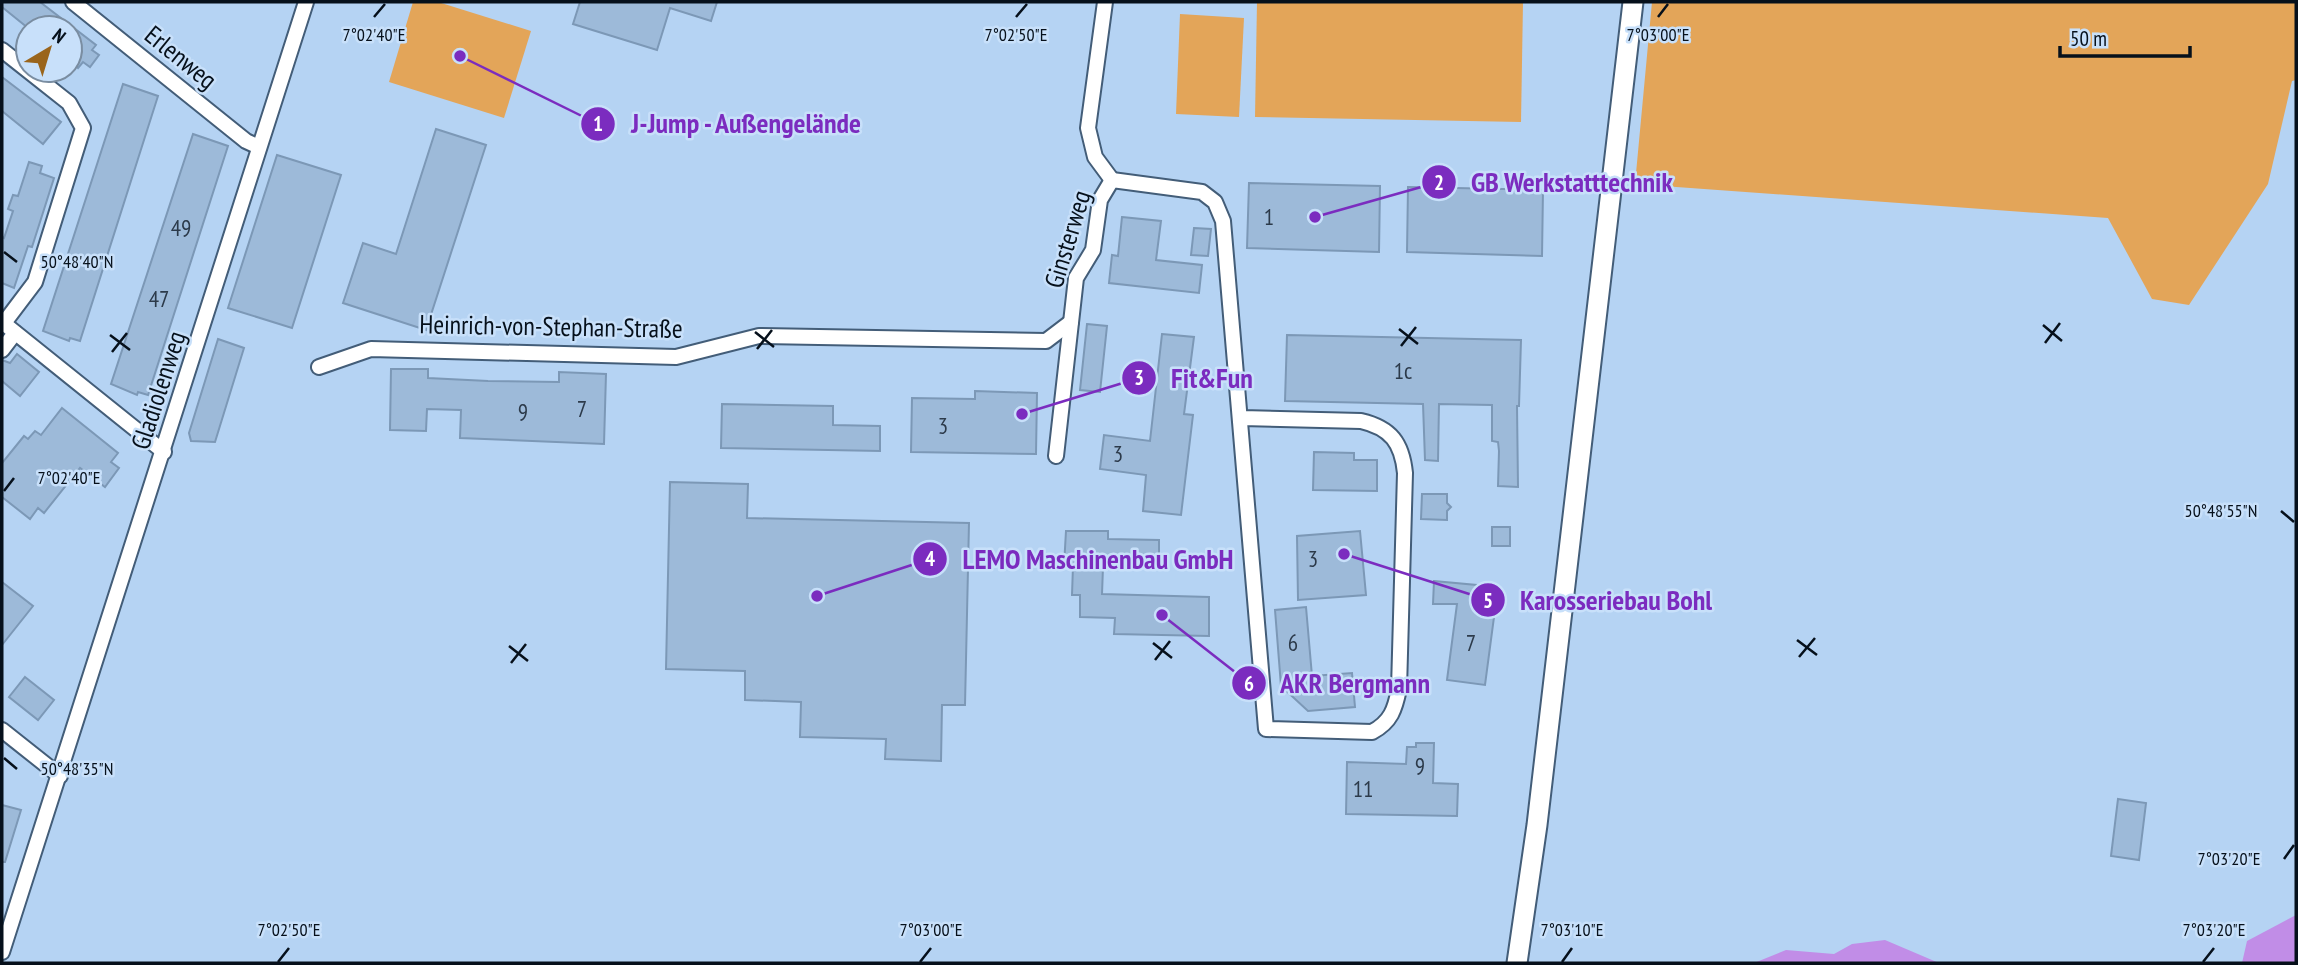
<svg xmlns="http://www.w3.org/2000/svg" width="2298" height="965" font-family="'PT Sans Narrow',sans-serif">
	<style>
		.green { fill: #e3a559 }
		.water { fill: #c18de7 }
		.building { fill: #9dbad9; stroke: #7c98b6; stroke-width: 2 }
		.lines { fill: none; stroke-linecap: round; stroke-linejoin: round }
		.street-casing { stroke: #435d78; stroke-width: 18 }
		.secondary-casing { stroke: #435d78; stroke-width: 23 }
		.street { stroke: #fff; stroke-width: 14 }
		.secondary { stroke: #fff; stroke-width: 19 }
		.ticks { fill: none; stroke: #06101b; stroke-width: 2.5 }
		.labels { text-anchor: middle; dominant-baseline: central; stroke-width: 5; stroke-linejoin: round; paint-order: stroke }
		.number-label { font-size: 23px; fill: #2c3a4a }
		.street-label { font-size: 26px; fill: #06101b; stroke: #c8e0fa }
		.ticks-label { font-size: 18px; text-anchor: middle; fill: #06101b; stroke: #c8e0fa; stroke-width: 5; stroke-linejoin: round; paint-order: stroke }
		.leader { fill: none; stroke: #7b2cbf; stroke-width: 2.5 }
		.callout-dot { fill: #7b2cbf; stroke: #c8e0fa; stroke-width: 2.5 }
		.mark-label { font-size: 21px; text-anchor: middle; font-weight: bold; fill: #fff }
		.callout-label { font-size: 28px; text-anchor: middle; font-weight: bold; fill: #7b2cbf; stroke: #c8e0fa; stroke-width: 5; stroke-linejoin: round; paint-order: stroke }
	</style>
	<rect width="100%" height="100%" fill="#b5d3f3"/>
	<g class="green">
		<polygon points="413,2 438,2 531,31 504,118 389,82"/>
		<polygon points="1257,2 1523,2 1521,122 1255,117"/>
		<polygon points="1652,2 2296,2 2296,80 2292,81 2268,184 2189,305 2152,299 2108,218 1635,184"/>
		<polygon points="1180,14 1244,18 1239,117 1176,114"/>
	</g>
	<g class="water">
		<polygon points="2296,915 2296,963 2242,963 2247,941"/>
		<polygon points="1885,940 1939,963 1754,963 1786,950 1834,954 1852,944"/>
	</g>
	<g class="building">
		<polygon points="2,2 40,2 96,45 92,50 99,55 90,67 83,62 78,68 70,61 70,28 28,28 2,7"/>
		<polygon points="580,2 717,2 711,21 670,8 657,50 573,24"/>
		<polygon points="2,77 61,122 43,144 2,111"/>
		<polygon points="123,84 158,96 80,341 70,338 69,341 43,331"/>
		<polygon points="436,129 486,145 426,330 343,303 363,243 396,254"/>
		<polygon points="193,134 228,146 148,395 138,392 137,395 111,384"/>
		<polygon points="277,155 341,175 292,328 228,308"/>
		<polygon points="29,162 42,166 40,173 54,178 32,247 28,246 14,288 2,283 2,237 4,238 13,211 8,209 13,195 18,196"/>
		<polygon points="1249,183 1380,186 1379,252 1247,248"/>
		<polygon points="1408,187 1543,190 1542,256 1407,252"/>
		<polygon points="1122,217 1161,221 1156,260 1202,265 1199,293 1109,283 1112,255 1118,256"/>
		<polygon points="1194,228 1211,229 1208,256 1191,255"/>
		<polygon points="1087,324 1107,326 1100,392 1080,390"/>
		<polygon points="1162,334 1194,337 1184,414 1193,415 1181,515 1143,511 1146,475 1100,469 1104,435 1150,441"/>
		<polygon points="1287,335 1521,340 1519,406 1517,406 1518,487 1498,486 1499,451 1498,442 1492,441 1492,405 1439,404 1438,461 1425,460 1423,404 1285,401"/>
		<polygon points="218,339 244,348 215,442 191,441 189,433"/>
		<polygon points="17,354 39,372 20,396 2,381 2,360 10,363"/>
		<polygon points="391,369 428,369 428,378 488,381 559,382 559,372 606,374 604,444 460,438 461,410 427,409 426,431 390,430"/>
		<polygon points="975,391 1037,393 1036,454 911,452 912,398 975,399"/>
		<polygon points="722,404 833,406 833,425 880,426 880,451 721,448"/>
		<polygon points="62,408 118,453 111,462 119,468 105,487 80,468 44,513 38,508 30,519 2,497 2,463 24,436 28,439 35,431 41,435"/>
		<polygon points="1314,452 1354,453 1354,460 1377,460 1377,491 1313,490"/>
		<polygon points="670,482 748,484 747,518 969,523 965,705 942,705 941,761 885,759 886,739 800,737 801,702 745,700 745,671 666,669"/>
		<polygon points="1422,494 1447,494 1447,503 1451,507 1447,511 1447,520 1421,519"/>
		<rect x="1492" y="527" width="18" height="19"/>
		<polygon points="1066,531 1108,531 1108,539 1159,540 1159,568 1103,567 1102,594 1209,597 1209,636 1114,634 1115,618 1080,617 1080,595 1072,595 1073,566 1064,566"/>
		<polygon points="1360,531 1366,595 1298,600 1297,536"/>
		<polygon points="1434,581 1498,587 1485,685 1447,680 1457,604 1433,604"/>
		<polygon points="2,582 33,606 2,645"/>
		<polygon points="1306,607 1312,676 1352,673 1355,707 1308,711 1281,686 1275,610"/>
		<polygon points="25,677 54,700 38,720 9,697"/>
		<polygon points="1416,743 1434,743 1433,783 1458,784 1457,816 1346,814 1347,762 1406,764 1407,747 1416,747"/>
		<polygon points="2118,799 2146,803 2139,860 2111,856"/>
		<polygon points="2,805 21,810 5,862 2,862"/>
	</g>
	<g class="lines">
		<g class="street-casing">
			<g id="street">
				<polyline points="73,2 246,141 259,147"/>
				<polyline points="1105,2 1088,128 1095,157 1112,180"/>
				<polyline points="2,50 69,103 83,128 35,282 4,323"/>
				<path d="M1112,180L1202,192L1215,202L1223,221L1266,729L1372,732C1391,722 1395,709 1399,689L1405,473C1402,443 1391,428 1361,421L1242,418"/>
				<polyline points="2,322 164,452"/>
				<polyline points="2,350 15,333"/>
				<polyline points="319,367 371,349 676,357 759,336 1046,341 1071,322"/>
				<polyline points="1056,456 1076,278 1093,250 1100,200 1112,180"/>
				<polyline points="2,730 60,776"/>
				<polyline points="2,952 306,2"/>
			</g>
		</g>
		<g class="secondary-casing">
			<polyline id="secondary" points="1517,963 1537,825 1633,2"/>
		</g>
		<use href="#street" class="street"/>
		<use href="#secondary" class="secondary"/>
	</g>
	<path class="ticks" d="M374,17L385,4M1016,17L1027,4M1658,17L1668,4M4,252L17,262M2043,325L2062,341M1399,329L1418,344M755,332L774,347M110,335L130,350M2045,343L2060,323M1401,346L1416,327M757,349L772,330M112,352L127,333M4,491L14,478M2281,511L2294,522M1797,640L1817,655M1153,643L1172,658M509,646L528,661M1799,657L1815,638M1155,660L1170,641M511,663L526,644M4,758L17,769M2284,859L2294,845M278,962L289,948M920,962L931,948M1562,962L1572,948M2203,962L2214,948"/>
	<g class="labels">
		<g class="number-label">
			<text x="1269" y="216">1</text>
			<text x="181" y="227">49</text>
			<text x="159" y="298">47</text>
			<text x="1403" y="370">1c</text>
			<text x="582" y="408">7</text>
			<text x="523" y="411">9</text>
			<text x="943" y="425">3</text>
			<text x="1118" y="453">3</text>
			<text x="1313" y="558">3</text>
			<text x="1293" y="642">6</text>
			<text x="1471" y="642">7</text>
			<text x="1420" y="765">9</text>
			<text x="1363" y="788">11</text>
		</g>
		<g class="street-label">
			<text transform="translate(181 57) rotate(39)">Erlenweg</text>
			<text transform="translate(1067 239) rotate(-73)">Ginsterweg</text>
			<text transform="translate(551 326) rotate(1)">Heinrich-von-Stephan-Straße</text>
			<text transform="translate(158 390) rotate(-72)">Gladiolenweg</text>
		</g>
	</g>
	<g class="ticks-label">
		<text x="374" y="41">7°02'40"E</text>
		<text x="1016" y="41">7°02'50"E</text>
		<text x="1658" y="41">7°03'00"E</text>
		<text x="77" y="268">50°48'40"N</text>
		<text x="69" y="484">7°02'40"E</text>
		<text x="2221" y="517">50°48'55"N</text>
		<text x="77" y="775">50°48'35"N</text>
		<text x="2229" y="865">7°03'20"E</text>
		<text x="289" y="936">7°02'50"E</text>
		<text x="931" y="936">7°03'00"E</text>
		<text x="1572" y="936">7°03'10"E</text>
		<text x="2214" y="936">7°03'20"E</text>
	</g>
	<path class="leader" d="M460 56L598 124M1315 217L1439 182M1022 414L1139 378M817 596L930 559M1344 554L1488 600M1162 615L1249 683"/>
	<g class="callout-dot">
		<circle cx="460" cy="56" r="7"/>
		<circle cx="1315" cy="217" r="7"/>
		<circle cx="1022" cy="414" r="7"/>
		<circle cx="817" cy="596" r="7"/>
		<circle cx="1344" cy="554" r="7"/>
		<circle cx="1162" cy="615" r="7"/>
		<circle cx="598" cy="124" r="18"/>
		<circle cx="1439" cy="182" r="18"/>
		<circle cx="1139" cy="378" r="18"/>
		<circle cx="930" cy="559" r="18"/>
		<circle cx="1488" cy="600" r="18"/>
		<circle cx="1249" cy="683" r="18"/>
	</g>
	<g class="mark-label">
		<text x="598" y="131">1</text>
		<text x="1439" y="190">2</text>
		<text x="1139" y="385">3</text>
		<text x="930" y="566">4</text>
		<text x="1488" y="608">5</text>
		<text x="1249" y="691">6</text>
	</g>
	<g class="callout-label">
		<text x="746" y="133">J-Jump - Außengelände</text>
		<text x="1572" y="192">GB Werkstatttechnik</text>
		<text x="1212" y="388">Fit&amp;Fun</text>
		<text x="1098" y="569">LEMO Maschinenbau GmbH</text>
		<text x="1616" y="610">Karosseriebau Bohl</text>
		<text x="1355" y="693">AKR Bergmann</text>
	</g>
	<rect width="2298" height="965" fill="none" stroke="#06101b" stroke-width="7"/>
	<g transform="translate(49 49) rotate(38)"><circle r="33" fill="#c8e0fa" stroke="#7a8da1" stroke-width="2"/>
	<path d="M0-5L12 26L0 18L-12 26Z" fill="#9a651c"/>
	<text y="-10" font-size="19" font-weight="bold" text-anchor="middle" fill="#06101b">N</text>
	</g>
	<path d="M2060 46v10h130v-10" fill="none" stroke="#06101b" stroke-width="3.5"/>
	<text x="2070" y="46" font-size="21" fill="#06101b" stroke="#c8e0fa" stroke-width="5" paint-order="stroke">50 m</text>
</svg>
